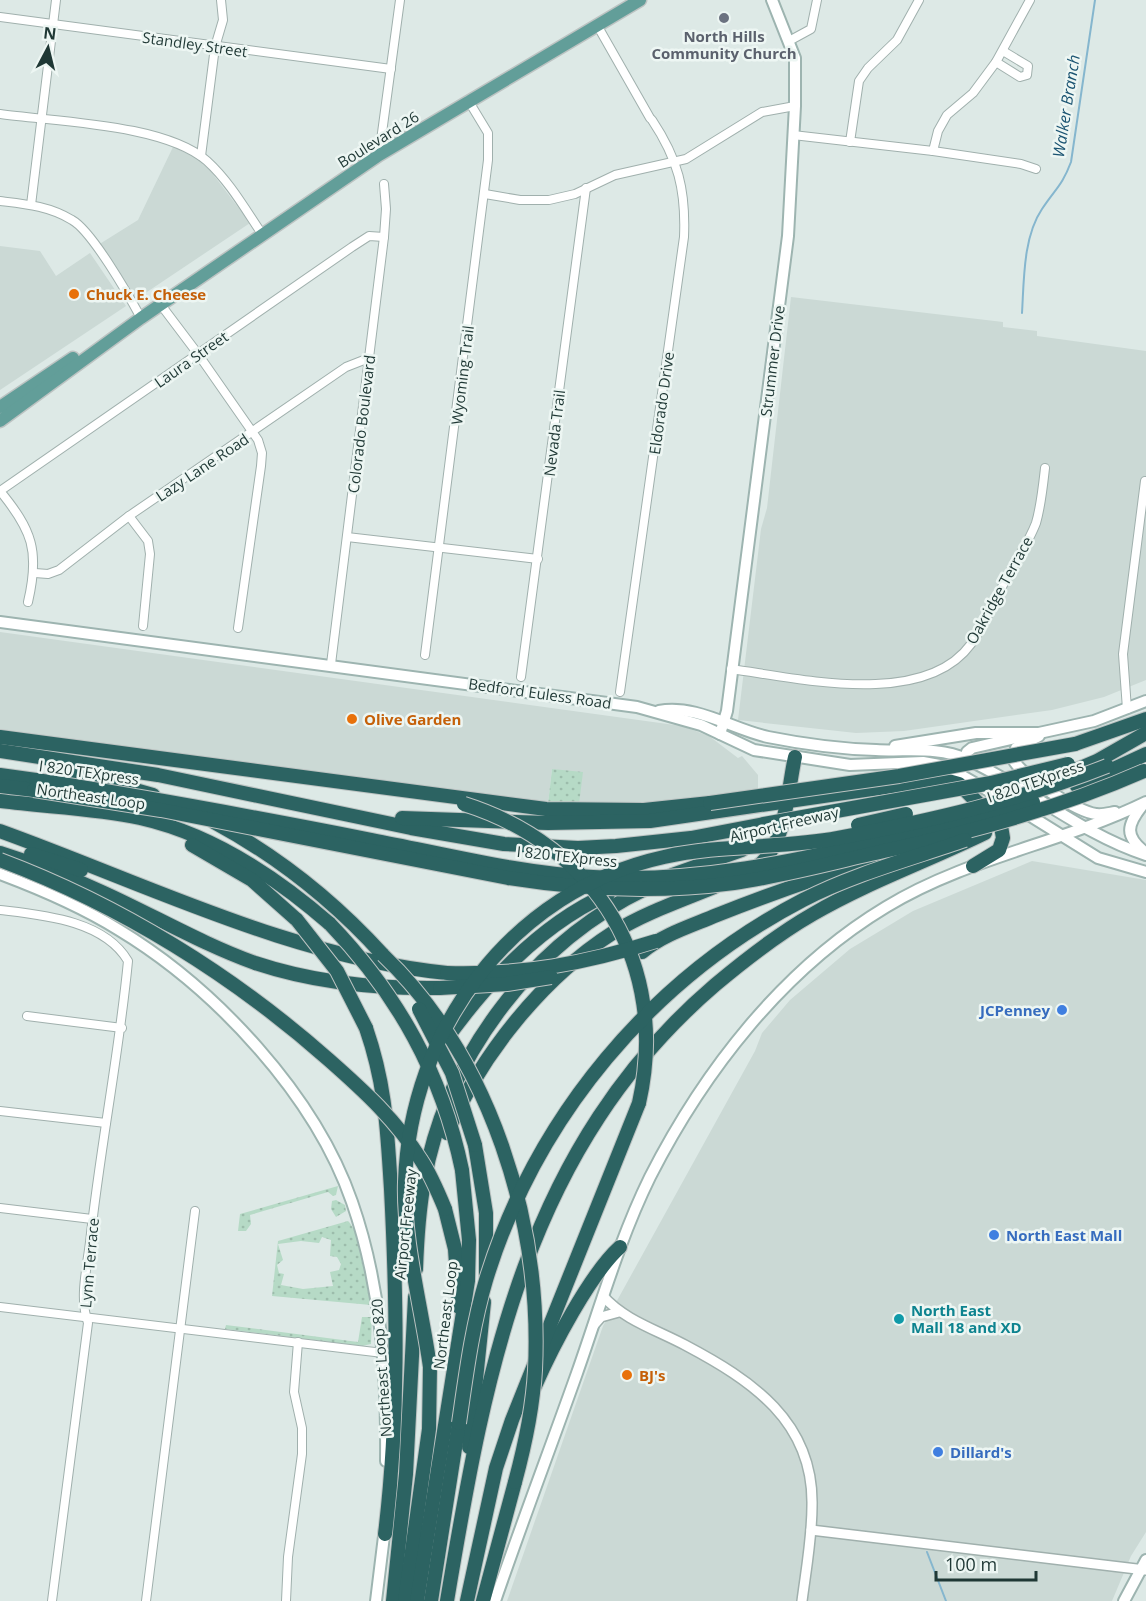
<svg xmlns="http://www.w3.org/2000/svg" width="1146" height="1601" font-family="'Open Sans',sans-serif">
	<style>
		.built { fill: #cbd9d5 }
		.grass { fill: url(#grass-dots); fill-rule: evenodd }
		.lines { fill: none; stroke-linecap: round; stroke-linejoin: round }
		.stream { stroke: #85b6ce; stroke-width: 2 }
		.minor-casing { stroke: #a0b0ad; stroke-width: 10 }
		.tertiary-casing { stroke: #a0b0ad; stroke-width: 12 }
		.secondary-casing { stroke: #9db4b0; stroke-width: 14 }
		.primary-casing { stroke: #bcc3c2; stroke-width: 15 }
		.motorway-casing { stroke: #bcc3c2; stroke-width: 16 }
		.minor { stroke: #fff; stroke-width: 8 }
		.tertiary { stroke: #fff; stroke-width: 9 }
		.secondary { stroke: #fff; stroke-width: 10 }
		.primary { stroke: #629e99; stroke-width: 12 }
		.motorway { stroke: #2c6362; stroke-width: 14 }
		.motorway-bridge-casing { stroke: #bcc3c2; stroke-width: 16; stroke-linecap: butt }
		.motorway-bridge { stroke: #2c6362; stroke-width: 14 }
		.worship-dot { fill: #6b7280; stroke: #edf6f3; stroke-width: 2 }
		.food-dot { fill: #e8710a; stroke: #edf6f3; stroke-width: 2 }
		.shop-dot { fill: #3f7fe0; stroke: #edf6f3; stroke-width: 2 }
		.culture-dot { fill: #0f9aa8; stroke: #edf6f3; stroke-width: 2 }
		.labels { text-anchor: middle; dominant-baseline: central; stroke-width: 5; stroke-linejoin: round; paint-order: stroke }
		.worship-label { font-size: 15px; font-weight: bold; fill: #5b616d; stroke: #edf6f3 }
		.street-label { font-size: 15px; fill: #1f3835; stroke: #edf6f3 }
		.food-label { font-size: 15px; font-weight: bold; fill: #c56008; stroke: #edf6f3; text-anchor: start }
		.shop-label { font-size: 15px; font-weight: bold; fill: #366cbe; stroke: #edf6f3; text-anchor: start }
		.culture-label { font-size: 15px; font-weight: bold; fill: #0d838f; stroke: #edf6f3; text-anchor: start }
		.water-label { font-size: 16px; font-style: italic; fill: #1b5472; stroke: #edf6f3 }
	</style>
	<defs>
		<pattern id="grass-dots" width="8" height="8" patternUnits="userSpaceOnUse" patternTransform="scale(1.5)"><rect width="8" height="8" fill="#b6dac6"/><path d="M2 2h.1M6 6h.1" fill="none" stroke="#9cbcab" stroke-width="1.8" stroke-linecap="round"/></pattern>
	</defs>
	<rect width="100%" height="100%" fill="#dde9e6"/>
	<g class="built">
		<polygon points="173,147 193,156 209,169 250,223 135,300 98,245 138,220"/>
		<polygon points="0,246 40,251 56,276 90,253 126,306 0,390"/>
		<polygon points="791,297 1003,322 1003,327 1037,331 1037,336 1146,351 1146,680 1104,697 1052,710 904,731 856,733 738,720 761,529 767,508"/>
		<polygon points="0,632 682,726 709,736 738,758 742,756 758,775 758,789 675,803 579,804 552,769 548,804 0,729"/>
		<polygon points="1032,861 1146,880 1146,1532 1131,1556 1112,1601 507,1601 603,1326 755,1051 762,1033 790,1000 850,949 913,911"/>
	</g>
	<g class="grass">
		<polygon points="552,769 583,772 579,804 548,804"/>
		<polygon points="338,1186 336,1195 333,1196 328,1192 250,1215 251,1224 246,1231 238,1231 240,1214"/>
		<polygon points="336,1200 345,1205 346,1211 336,1217 331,1209 332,1201"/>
		<path d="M348,1221C361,1233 369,1287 371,1305L272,1296L278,1241ZM322,1237L331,1240L330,1256L337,1257L341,1264L339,1270L330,1272L333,1286L303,1289L281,1285L284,1274L279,1273L277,1265L283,1260L278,1244L301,1241L319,1243Z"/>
		<polygon points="362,1317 372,1317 371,1344 362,1346 225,1329 226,1325 358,1342"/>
	</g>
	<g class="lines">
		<g class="stream">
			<path d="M1022,313C1024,281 1023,237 1042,209C1055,189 1062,186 1071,162L1095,0"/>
			<polyline points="927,1552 946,1601"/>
		</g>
		<g class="minor-casing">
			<g id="minor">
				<polyline points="0,17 391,69"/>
				<polyline points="597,25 650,118"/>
				<polyline points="789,41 811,29 817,0"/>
				<polyline points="996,62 1020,77 1027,75 1028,66 1003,51"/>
				<path d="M0,114C57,122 165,124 207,161C230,182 245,209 262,234"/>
				<polyline points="793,135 933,151 1021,164 1036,169"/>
				<polyline points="850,142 859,81 868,68 897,40 919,0"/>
				<polyline points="933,151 938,131 947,115 973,93 996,62 1030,0"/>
				<polyline points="379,155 400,0"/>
				<polyline points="201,156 215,47 223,20 221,0"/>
				<polyline points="485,194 520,200 549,200 575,194 615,175 686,159 762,112 795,106"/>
				<path d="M0,201C25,204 49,206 72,220C92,231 129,296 141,318"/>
				<polyline points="31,205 56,0"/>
				<polyline points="161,305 198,354 258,440 262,453 261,466 238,628"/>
				<polyline points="129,516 148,541 150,554 143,626"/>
				<polyline points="347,537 538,559"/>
				<polyline points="35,573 48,574 59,570 129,516 346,367 369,358"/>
				<path d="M28,602C40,551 32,530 0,491L352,247L369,236L384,237"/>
				<polyline points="425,655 488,160 488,133 468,100"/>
				<polyline points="331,664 384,237 386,209 384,184"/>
				<path d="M731,669C797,678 924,709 971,644C984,626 994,603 1004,583C1014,563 1028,544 1036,523C1041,506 1043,486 1045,468"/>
				<polyline points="521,677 586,188"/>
				<path d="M620,692L684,237C686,190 678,159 652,120"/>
				<polyline points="1127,709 1123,654 1145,481"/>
				<path d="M0,910C42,915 104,920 128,961C119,1055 100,1148 90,1242C87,1268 79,1298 88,1323L52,1601"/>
				<polyline points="27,1016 122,1028"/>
				<polyline points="0,1111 106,1123"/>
				<polyline points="0,1208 92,1219"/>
				<polyline points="0,1307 383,1353"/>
				<polyline points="146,1601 195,1211"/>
				<polyline points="286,1601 288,1557 302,1454 302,1428 294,1392 298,1342"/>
			</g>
		</g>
		<g class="tertiary-casing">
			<g id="tertiary">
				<path d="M603,1296C624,1320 657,1330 685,1345C751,1380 814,1421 812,1506C812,1538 806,1570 802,1601"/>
				<polyline points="593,1326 601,1317 619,1312"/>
				<polyline points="811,1530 1145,1570"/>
			</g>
		</g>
		<g class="secondary-casing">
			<g id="secondary">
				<polyline points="0,622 637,707 701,725 754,750 850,765 923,762 945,766 1008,802"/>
				<path d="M659,711C696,704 732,729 768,737C803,744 841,749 876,750C905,752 939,746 966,759C1028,787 1081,834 1146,855"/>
				<polyline points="720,734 727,711 788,236 795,106 795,58 772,0"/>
				<path d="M1039,736L1016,748L1013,759C1020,775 1077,812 1096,814C1102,815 1109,813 1115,812"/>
				<polyline points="895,746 976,733 1039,733 1094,721 1146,701"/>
				<polyline points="964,764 967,752 972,748 1020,737"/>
				<path d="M1142,806C1127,825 1124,836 1146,853"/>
				<polyline points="1024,812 1098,858 1146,872"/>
				<path d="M0,874C40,889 82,907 119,930C215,988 315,1095 352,1202C381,1285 387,1373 386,1461"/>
				<polyline points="376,1601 385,1528"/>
				<path d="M495,1601C521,1525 550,1449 577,1373C600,1308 619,1240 650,1177C704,1071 783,969 886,907C966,858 1062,843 1146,802"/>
				<polyline points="1124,1601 1146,1560"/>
			</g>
		</g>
		<g class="primary-casing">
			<g id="primary">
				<polyline points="0,407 73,358"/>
				<polyline points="0,421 141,318 379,155 640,0"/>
			</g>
		</g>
		<g class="motorway-casing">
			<g id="motorway">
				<polyline points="0,737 546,809 644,810 710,803"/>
				<polyline points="1075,744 1146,719"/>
				<polyline points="0,751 158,775 411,828 504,844 578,848 616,846 691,838 764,824"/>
				<polyline points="65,770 153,795"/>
				<polyline points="1071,772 1097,761 1146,733"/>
				<polyline points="0,775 36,780"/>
				<polyline points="0,786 34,790"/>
				<polyline points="1077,786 1146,754"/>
				<path d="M0,801C46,807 95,808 140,818C212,834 275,876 330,924"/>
				<polyline points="402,818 548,823 650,821 941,779 959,784 1001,826 1003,838 999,850 973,866"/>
				<path d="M214,822C279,857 333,900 383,955"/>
				<path d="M0,831C147,884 290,957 447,973"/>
				<polyline points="192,845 252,880 297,920"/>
				<path d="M0,853C35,864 69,877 102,892C153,915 202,944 255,963C315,983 378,989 440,988"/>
				<polyline points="31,854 81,870"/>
				<path d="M753,870C787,848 787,792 795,757"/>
				<polyline points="672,875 742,850"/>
				<path d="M642,952C664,934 691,926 717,915C770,894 824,875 879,858"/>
				<path d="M366,1028C386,1086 387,1129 391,1189C397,1305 399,1419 385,1534"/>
				<path d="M442,1045C485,984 539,925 608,894"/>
				<path d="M447,1133C481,1055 542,978 614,932C645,913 680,901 714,887"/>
				<polyline points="475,1145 486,1213 486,1274"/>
				<polyline points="445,1209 455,1249 459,1307"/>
				<path d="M416,1269C417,1240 419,1210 424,1182C446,1057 532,943 647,888"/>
				<path d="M535,1386C552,1347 590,1274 620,1247"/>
				<polyline points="469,1447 484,1302"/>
				<polyline points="393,1601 406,1474 415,1297"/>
				<polyline points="405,1601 429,1429 430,1367"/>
				<polyline points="417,1601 468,1281 469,1240 462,1170"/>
				<polyline points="431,1601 459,1423"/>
				<path d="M447,1601C486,1368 526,1147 715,985C746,959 778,934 813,914C868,882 928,861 985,833"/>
				<polyline points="467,1601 496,1468 512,1420 639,1103"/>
				<polyline points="483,1601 515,1482"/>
			</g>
		</g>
		<use href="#minor" class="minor"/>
		<use href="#tertiary" class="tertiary"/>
		<use href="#secondary" class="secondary"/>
		<use href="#primary" class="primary"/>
		<use href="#motorway" class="motorway"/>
		<g class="motorway-bridge-casing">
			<g id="motorway-bridge">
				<path d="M36,780C148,797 260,818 372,840C445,854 518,873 593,877C696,883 795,861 895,838C941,827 988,818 1033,802"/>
				<path d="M34,790L161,810L508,878C583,890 658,893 734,883C784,876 834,862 884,851C974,831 1060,808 1144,771"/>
				<polyline points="710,803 899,776 1075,744"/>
				<path d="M464,804C597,846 670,966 639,1103"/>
				<polyline points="764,824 991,783 1068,764"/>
				<polyline points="858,825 906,814"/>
				<path d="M0,860C120,905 233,975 329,1060C363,1090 397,1121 421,1160C431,1175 438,1192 445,1209"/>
				<polyline points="297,920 337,971 366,1028"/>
				<path d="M330,924C398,995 442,1074 462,1170"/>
				<path d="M383,955C491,1058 542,1223 535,1370C533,1408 525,1445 515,1482"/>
				<path d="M447,973C522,975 584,964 656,941"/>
				<polyline points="440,988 507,984 551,977"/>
				<polyline points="419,1009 452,1073 475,1145"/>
				<path d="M430,1367C422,1309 403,1239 405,1182C410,1030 511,891 664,857C721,844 780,849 838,838C929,821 1021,800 1107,766"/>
				<path d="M459,1423C466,1375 472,1327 486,1280C536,1117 651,979 803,900C854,874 910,859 965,840"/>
			</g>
		</g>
		<use href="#motorway-bridge" class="motorway-bridge"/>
	</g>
	<circle class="worship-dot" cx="724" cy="18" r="6"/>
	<g class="food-dot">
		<circle cx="74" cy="294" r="6"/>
		<circle cx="352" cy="719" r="6"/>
		<circle cx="627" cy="1375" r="6"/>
	</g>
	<g class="shop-dot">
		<circle cx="1062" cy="1010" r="6"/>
		<circle cx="994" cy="1235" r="6"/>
		<circle cx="938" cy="1452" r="6"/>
	</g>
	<circle class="culture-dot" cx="899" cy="1319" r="6"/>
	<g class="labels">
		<g class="worship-label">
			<text x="724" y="36">North Hills<tspan x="724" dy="17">Community Church</tspan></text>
		</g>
		<g class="street-label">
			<text transform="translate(195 44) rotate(8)">Standley Street</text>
			<text transform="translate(378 139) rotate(-32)">Boulevard 26</text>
			<text transform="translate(191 359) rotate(-35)">Laura Street</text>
			<text transform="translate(772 361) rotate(-83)">Strummer Drive</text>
			<text transform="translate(462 375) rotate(-83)">Wyoming Trail</text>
			<text transform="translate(661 403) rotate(-82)">Eldorado Drive</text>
			<text transform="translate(361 424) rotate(-83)">Colorado Boulevard</text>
			<text transform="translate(554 433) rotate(-83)">Nevada Trail</text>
			<text transform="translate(202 467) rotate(-34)">Lazy Lane Road</text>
			<text transform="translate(999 590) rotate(-61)">Oakridge Terrace</text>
			<text transform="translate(540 693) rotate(8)">Bedford Euless Road</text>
			<text transform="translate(89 772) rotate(8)">I 820 TEXpress</text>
			<text transform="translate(1035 781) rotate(-19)">I 820 TEXpress</text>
			<text transform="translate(91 796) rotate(8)">Northeast Loop</text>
			<text transform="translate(784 824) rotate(-13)">Airport Freeway</text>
			<text transform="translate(567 856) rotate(6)">I 820 TEXpress</text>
			<text transform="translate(405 1224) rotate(-84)">Airport Freeway</text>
			<text transform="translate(89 1263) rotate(-85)">Lynn Terrace</text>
			<text transform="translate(445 1315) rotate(-83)">Northeast Loop</text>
			<text transform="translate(381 1368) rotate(-94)">Northeast Loop 820</text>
		</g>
		<g class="food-label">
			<text x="86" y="294">Chuck E. Cheese</text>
			<text x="364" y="719">Olive Garden</text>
			<text x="639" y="1375">BJ's</text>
		</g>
		<g class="shop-label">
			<text x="1050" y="1010" text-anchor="end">JCPenney</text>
			<text x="1006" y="1235">North East Mall</text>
			<text x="950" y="1452">Dillard's</text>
		</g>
		<g class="culture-label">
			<text x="911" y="1310">North East<tspan x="911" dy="17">Mall 18 and XD</tspan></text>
		</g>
		<g class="water-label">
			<text transform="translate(1066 106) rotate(-81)">Walker Branch</text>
		</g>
	</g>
	<g transform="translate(48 48) rotate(7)" stroke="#edf6f3" stroke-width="4.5" paint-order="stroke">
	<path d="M0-4.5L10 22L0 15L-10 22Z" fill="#1f3835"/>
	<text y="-9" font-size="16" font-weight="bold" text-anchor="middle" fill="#1f3835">N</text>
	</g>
	<path d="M936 1571v9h100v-9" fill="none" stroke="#1f3835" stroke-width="3"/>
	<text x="945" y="1571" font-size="18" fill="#1f3835" stroke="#edf6f3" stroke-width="4.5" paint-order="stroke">100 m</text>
</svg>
